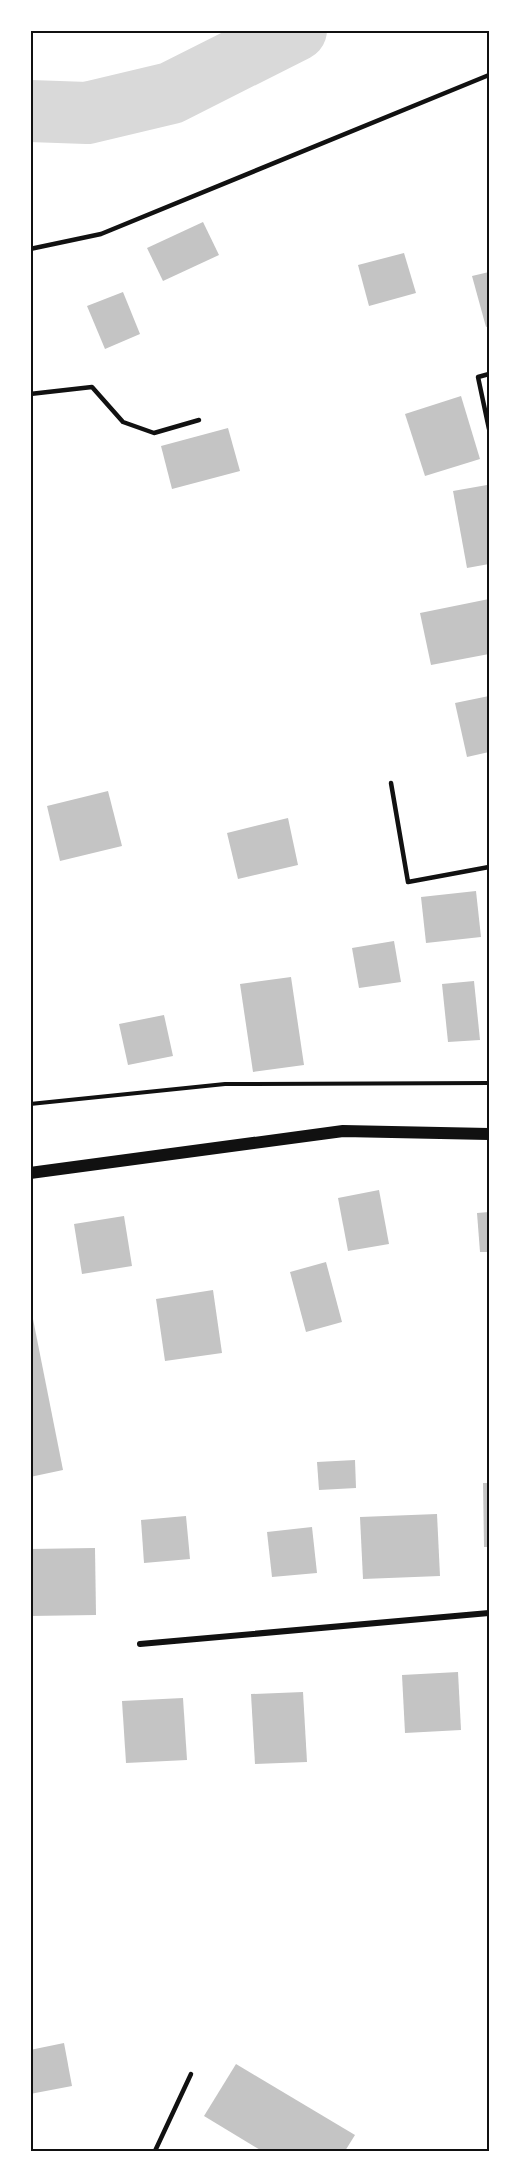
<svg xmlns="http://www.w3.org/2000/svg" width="519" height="2181" font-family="'PT Sans Narrow',sans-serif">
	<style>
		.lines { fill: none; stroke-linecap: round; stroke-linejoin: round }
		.river { stroke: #d9d9d9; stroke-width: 62 }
		.building { fill: #c4c4c4 }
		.path { stroke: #111; stroke-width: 4 }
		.service { stroke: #111; stroke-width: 4.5 }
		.minor { stroke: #111; stroke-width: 6 }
		.secondary { stroke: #111; stroke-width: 12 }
		.neatline { fill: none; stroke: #111; stroke-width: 2 }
	</style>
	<rect width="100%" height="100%" fill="#fff"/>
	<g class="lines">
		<polyline class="river" points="30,111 87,113 171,93 296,30"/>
	</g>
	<g class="building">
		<polygon points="203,222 219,255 163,281 147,248"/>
		<polygon points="404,253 416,293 369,306 358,265"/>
		<polygon points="489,272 489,326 486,327 472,276"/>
		<polygon points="123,292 140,334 105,349 87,306"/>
		<polygon points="461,396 480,459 425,476 405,414"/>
		<polygon points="228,428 240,471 172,489 161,446"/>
		<polygon points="487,485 489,564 467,568 453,491"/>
		<polygon points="489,599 489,654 431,665 420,613"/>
		<polygon points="489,696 489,752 467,757 455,703"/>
		<polygon points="108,791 122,846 60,861 47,806"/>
		<polygon points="288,818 298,865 238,879 227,833"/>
		<polygon points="476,891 481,937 426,943 421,897"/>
		<polygon points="394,941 401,982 359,988 352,948"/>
		<polygon points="291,977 304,1065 253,1072 240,984"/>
		<polygon points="474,981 480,1040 448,1042 442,984"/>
		<polygon points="164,1015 173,1056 128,1065 119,1024"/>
		<polygon points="379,1190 389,1244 348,1251 338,1198"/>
		<polygon points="489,1212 489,1252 480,1252 477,1213"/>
		<polygon points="124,1216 132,1266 82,1274 74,1224"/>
		<polygon points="326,1262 342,1322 306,1332 290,1272"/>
		<polygon points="213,1290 222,1353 165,1361 156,1299"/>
		<polygon points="30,1304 63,1470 30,1477"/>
		<polygon points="355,1460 356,1488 319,1490 317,1462"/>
		<polygon points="483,1483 489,1483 489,1547 484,1547"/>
		<polygon points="437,1514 440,1576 363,1579 360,1517"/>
		<polygon points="186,1516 190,1559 144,1563 141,1520"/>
		<polygon points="312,1527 317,1573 272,1577 267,1532"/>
		<polygon points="95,1548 96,1615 30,1616 30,1549"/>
		<polygon points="458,1672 461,1730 405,1733 402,1675"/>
		<polygon points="303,1692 307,1762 255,1764 251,1694"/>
		<polygon points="183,1698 187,1760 126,1763 122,1701"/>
		<polygon points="64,2043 72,2086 30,2094 30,2050"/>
		<polygon points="236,2064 355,2135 345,2151 262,2151 204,2116"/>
	</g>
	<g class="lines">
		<polyline class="path" points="30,1104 225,1084 489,1083"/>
		<g class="service">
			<polyline points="30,249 101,234 489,75"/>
			<polyline points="489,374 478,377 489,429"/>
			<polyline points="30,394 92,387 123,422 154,433 199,420"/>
			<polyline points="391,783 408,882 489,867"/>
			<polyline points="155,2151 191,2074"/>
		</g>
		<polyline class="minor" points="140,1644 489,1613"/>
		<polyline class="secondary" points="30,1173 343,1131 489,1134"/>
	</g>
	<rect width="519" height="2181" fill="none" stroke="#ffffff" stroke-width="63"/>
	<rect x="32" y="32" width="456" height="2118" class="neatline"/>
</svg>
